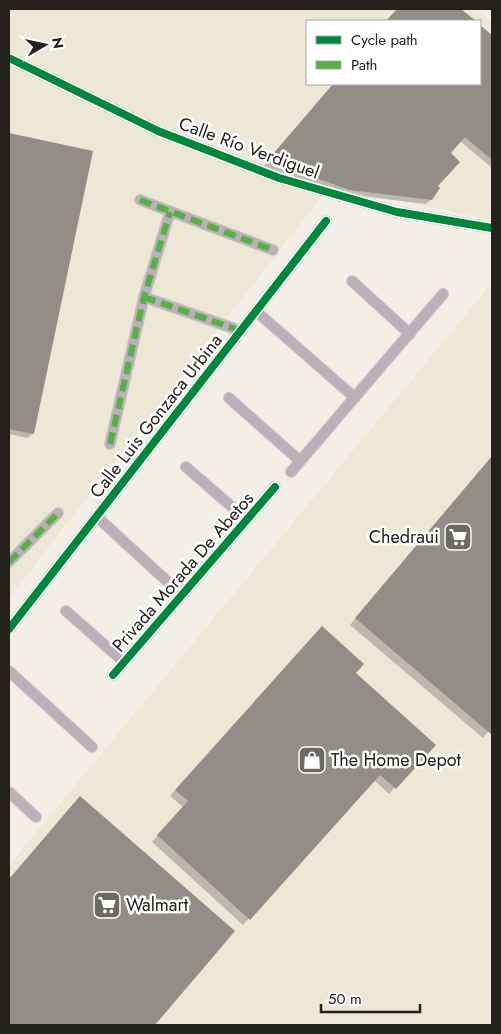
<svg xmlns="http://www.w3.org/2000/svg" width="501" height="1034" font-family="Jost,sans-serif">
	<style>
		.built { fill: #ede7d6; fill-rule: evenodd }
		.shadow { fill: #0003 }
		.building { fill: #918e87 }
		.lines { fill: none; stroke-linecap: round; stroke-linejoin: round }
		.minor-casing { stroke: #d0cdc6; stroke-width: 12 }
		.minor { stroke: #bcafb9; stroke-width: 10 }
		.quiet { stroke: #55b145; stroke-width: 6; stroke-dasharray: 12 6; stroke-linecap: butt }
		.cycleway-casing { stroke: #fff; stroke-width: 11 }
		.cycleway { stroke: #00873e; stroke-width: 8 }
		.labels { text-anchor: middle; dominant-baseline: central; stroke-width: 5; stroke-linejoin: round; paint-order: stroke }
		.street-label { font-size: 18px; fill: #23211b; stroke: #fff }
		.poi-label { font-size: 18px; fill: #23211b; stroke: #fff; text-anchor: start }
	</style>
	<rect width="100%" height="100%" fill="#f2efe6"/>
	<g class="built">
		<path d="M9,9H476L492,23V220L329,187L9,598ZM307,21H480V84H307Z"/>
		<polygon points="492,283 492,1025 9,1025 9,865"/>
	</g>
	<g class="shadow">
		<polygon points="397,9 459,9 474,21 387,21"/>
		<polygon points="480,26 492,37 492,168 460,141 449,153 431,199 426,204 345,194 264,166 334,84 480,84"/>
		<polygon points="9,134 92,152 33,433 28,438 9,434"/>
		<polygon points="492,457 492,727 483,738 350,625"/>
		<polygon points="316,634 355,673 434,745 389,794 374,780 243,925 152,842 183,807 170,796"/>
		<polygon points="74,804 234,931 153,1025 9,1025 9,880"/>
	</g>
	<g class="building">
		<polygon points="397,9 461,9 476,21 386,21"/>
		<polygon points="480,25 492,35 492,160 465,137 451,153 460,162 438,186 440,188 432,200 350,190 267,161 333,84 480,84"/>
		<polygon points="9,133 93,151 34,434 9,429"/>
		<polygon points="492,456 492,735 355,618"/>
		<polygon points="322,626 364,664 356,673 436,745 396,789 380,775 250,920 157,835 188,801 175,790"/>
		<polygon points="80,796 235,931 155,1025 9,1025 9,879"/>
	</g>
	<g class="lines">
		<g class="minor-casing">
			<g id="minor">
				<polyline points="9,58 158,131 279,178 397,212 492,228"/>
				<polyline points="140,200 273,250"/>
				<polyline points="352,281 410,334"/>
				<polyline points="144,297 241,331"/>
				<polyline points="257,312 354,397"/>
				<polyline points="229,398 300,461"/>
				<polyline points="110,444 144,297 170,212"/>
				<polyline points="186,467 247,520"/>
				<polyline points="291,472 443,294"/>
				<polyline points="96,516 182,595"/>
				<polyline points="9,562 58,513"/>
				<polyline points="66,611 124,662"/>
				<polyline points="9,629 326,221"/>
				<polyline points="9,671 92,747"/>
				<polyline points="113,675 275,487"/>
				<polyline points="9,792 36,817"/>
			</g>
		</g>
		<use href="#minor" class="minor"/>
		<g class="quiet">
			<polyline points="140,200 273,250"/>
			<polyline points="144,297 241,331"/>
			<polyline points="110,444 144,297 170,212"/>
			<polyline points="9,562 58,513"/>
		</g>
		<g class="cycleway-casing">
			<g id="cycleway">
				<polyline points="9,58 158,131 279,178 397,212 492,228"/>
				<polyline points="9,629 326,221"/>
				<polyline points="113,675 275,487"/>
			</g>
		</g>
		<use href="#cycleway" class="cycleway"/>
	</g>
	<defs>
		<g id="supermarket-square" transform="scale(1.4375)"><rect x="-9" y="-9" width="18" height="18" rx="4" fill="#6b6962" stroke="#fff"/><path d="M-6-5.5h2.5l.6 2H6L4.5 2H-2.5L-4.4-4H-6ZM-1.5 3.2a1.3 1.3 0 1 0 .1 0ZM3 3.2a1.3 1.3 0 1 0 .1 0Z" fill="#fff"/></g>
		<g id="shop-square" transform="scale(1.4375)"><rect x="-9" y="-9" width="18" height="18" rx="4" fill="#6b6962" stroke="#fff"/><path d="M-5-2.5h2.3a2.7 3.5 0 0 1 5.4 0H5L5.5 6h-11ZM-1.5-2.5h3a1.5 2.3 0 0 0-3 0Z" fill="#fff"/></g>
	</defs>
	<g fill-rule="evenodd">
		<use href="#supermarket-square" x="458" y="537"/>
		<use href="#shop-square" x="312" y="760"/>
		<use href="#supermarket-square" x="107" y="905"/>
	</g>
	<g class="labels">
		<g class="street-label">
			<text transform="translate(249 148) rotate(20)">Calle Río Verdiguel</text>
			<text transform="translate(156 416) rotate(-52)">Calle Luis Gonzaca Urbina</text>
			<text transform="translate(183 572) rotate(-49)">Privada Morada De Abetos</text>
		</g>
		<g class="poi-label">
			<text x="439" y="537" text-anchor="end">Chedraui</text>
			<text x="331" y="760">The Home Depot</text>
			<text x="126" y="905">Walmart</text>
		</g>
	</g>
	<rect width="501" height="1034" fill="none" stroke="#23211b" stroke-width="20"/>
	<rect x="306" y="20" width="175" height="65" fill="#ffffff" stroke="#a7a6a4"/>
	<rect x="316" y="36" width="25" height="8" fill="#00873e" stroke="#a7a6a4"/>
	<text x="351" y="45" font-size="15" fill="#23211b">Cycle path</text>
	<rect x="316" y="61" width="25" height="8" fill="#55b145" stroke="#a7a6a4"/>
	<text x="351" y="70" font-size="15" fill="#23211b">Path</text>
	<g transform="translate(45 45) rotate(81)" stroke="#ffffff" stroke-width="4" paint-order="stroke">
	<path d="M0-4L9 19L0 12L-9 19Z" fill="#23211b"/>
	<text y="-8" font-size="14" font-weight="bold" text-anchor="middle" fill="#23211b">N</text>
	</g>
	<path d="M321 1004v8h99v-8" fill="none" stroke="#23211b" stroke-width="2.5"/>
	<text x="328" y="1004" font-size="15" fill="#23211b" stroke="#ffffff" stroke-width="4" paint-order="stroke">50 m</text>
</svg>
